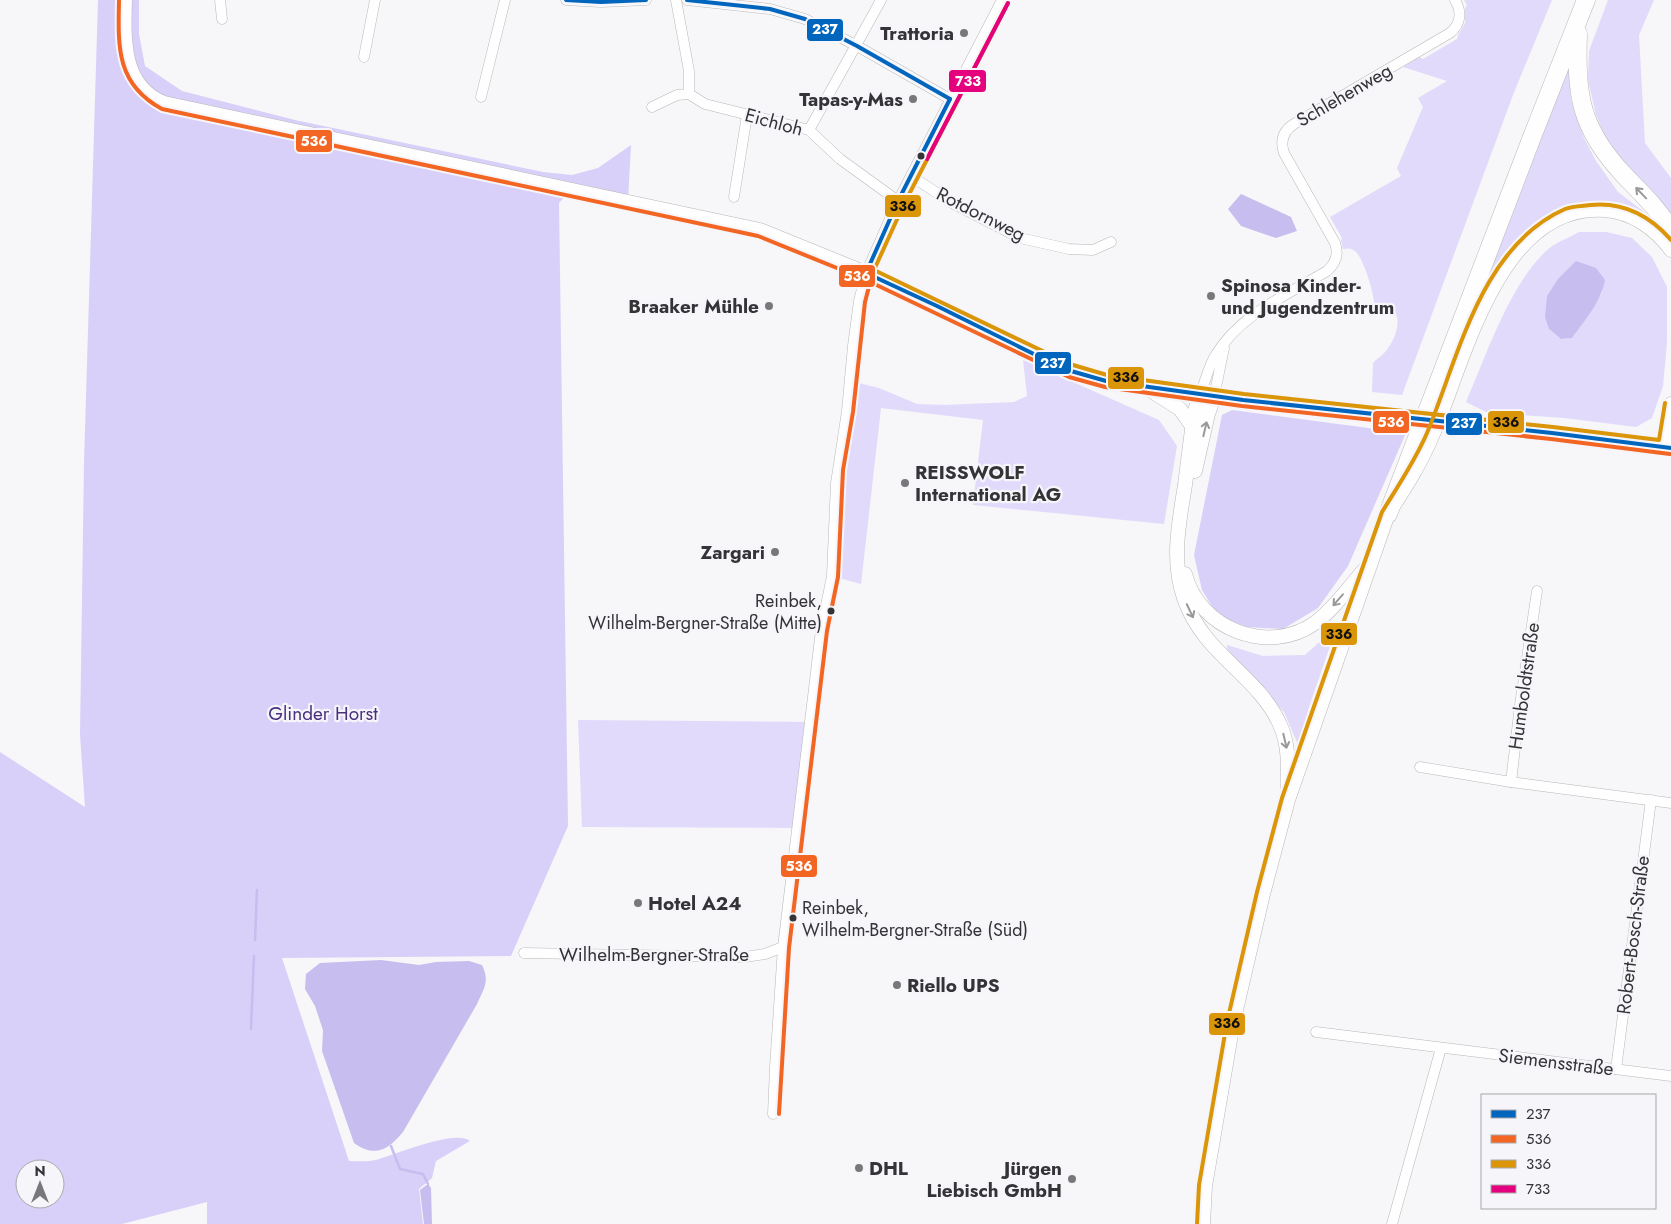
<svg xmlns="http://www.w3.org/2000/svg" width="1671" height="1224" font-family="Jost,sans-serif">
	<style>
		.green { fill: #e1dafb; fill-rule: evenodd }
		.forest { fill: #d8d0f8; fill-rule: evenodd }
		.water { fill: #c7bdef }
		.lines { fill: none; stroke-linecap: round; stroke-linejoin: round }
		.stream { stroke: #c7bdef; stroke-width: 2.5 }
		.street-casing { stroke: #b8b7b9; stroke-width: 11 }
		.secondary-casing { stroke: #b8b7b9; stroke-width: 15 }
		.highway-casing { stroke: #b8b7b9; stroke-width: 19 }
		.street { stroke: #fefefe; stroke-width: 10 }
		.secondary { stroke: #fefefe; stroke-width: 14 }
		.highway { stroke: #fefefe; stroke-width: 18 }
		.secondary-bridge-casing { stroke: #b8b7b9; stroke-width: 15; stroke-linecap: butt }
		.secondary-bridge { stroke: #fefefe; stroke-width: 14 }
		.bus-1-casing { stroke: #f6f5fa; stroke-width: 8 }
		.bus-2-casing { stroke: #f6f5fa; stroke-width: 8 }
		.bus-3-casing { stroke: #f6f5fa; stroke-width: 8 }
		.bus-4-casing { stroke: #f6f5fa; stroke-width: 8 }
		.bus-1 { stroke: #0065bd; stroke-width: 4 }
		.bus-2 { stroke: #f26522; stroke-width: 4 }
		.bus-3 { stroke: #da9508; stroke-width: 4 }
		.bus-4 { stroke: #e5007d; stroke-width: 4 }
		.oneway { stroke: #99999a }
		.poi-dot { fill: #78787a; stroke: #f6f5fa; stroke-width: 2 }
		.bus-dot { fill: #343436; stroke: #f6f5fa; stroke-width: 2 }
		.labels { text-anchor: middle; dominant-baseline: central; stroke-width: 4.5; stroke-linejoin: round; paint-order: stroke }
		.bus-label { font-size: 18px; fill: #343436; stroke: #f6f5fa; text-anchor: end }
		.poi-label { font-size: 19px; font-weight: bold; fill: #343436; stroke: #f6f5fa; text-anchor: end }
		.street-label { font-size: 19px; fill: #343436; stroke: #f6f5fa }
		.park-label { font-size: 19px; fill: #493081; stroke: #f6f5fa }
		.line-badge { stroke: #f6f5fa; stroke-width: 2 }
		.badge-label { font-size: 14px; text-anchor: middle; font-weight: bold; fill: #fff }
		.pale-badge-label { font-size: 14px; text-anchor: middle; font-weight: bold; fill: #111 }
	</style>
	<rect width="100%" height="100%" fill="#f7f6f9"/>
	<g class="green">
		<path d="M1464,0H1552L1513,95L1402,395L1372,392L1373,363C1376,359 1381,357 1385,352C1393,343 1402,324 1395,312L1374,303C1374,293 1363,257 1355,251C1351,248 1348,248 1343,249L1341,240L1342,238L1330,217L1401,176L1397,168L1423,107L1418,98L1447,81L1403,67L1419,57L1423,59L1457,39L1458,35L1465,23V8L1467,5Z"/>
		<polygon points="1608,0 1654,0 1639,35 1645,143 1671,178 1671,218 1613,156 1596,115 1588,80 1589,51"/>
		<polygon points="1568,62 1571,100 1584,138 1596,161 1618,192 1643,211 1664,235 1610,206 1585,205 1561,210 1544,219 1527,235 1494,273 1466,326"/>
		<path d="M1579,232H1606L1632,238L1652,257L1667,287V343L1663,386L1652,418L1636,427L1564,418L1488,413L1466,402C1486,356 1509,286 1546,251C1554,243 1569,238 1579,232ZM1603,291L1594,306L1572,338L1561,339L1549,329Z"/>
		<polygon points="1023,360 1159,420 1177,446 1164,524 973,505 983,420 881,408 861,584 832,576 851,381 879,388 917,404 945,405 1014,402 1027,396"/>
		<polygon points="1337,626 1308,710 1299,747 1284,712 1227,649 1227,645 1263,656 1305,655"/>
		<polygon points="578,720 811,722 798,828 582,827"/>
	</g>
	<g class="forest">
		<path d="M98,0H139V34L145,66L182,91L295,120L543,172L572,175L598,168L631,145L628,201L570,191L559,203L568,826L511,956L282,958L349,1161C358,1161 368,1162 376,1160C395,1155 455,1129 470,1141L436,1161L432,1178L419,1189L423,1224H207V1202L122,1224H0V752L85,807L80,735L84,463ZM25,1169H55V1199H25Z"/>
		<polygon points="1232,410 1406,433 1348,566 1318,608 1283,629 1247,627 1218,616 1202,590 1194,555 1222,415"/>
	</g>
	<g class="water">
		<polygon points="1241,194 1291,217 1297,231 1276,238 1241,226 1228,209"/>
		<path d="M1576,261L1596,268L1605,280C1601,302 1585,320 1572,338L1561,339L1549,329L1545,317L1547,296L1558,279Z"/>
		<path d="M381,960L419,965L436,962L469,961L482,965C490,982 484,988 477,1004L403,1132C388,1150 375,1158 354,1143L322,1051L323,1030L315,1006L305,989L306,974L320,963Z"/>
		<polygon points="428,1184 431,1188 432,1224 424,1224 420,1190"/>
	</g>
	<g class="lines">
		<g class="stream">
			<polyline points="255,940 257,890"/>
			<polyline points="251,1029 254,956"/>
			<polyline points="391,1146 400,1169 423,1174 428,1184"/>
		</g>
		<g class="street-casing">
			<g id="street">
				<polyline points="220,0 222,19"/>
				<polyline points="566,0 601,2 646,0"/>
				<polyline points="687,0 770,9 805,19 857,46 950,99"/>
				<polyline points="364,57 375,0"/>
				<polyline points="689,94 705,104 809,130 840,159 898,201"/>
				<polyline points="481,97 505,0"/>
				<polyline points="652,107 677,95 689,94 689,71 676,0"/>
				<polyline points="809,130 881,0"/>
				<polyline points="911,176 954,204 1020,238 1069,249 1093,250 1111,242"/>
				<polyline points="734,197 747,115"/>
				<path d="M1200,395C1205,382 1208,368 1215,356C1240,314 1287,295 1327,271C1336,263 1339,254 1335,243L1284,153C1280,141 1283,131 1294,124L1450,33C1461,24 1462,12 1455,0"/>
				<polyline points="1214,397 1224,348"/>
				<polyline points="1420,767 1511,782 1671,803"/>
				<polyline points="1511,782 1520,705 1537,591"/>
				<polyline points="524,953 745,957 765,954 783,947"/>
				<polyline points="1316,1032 1671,1076"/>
				<polyline points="1616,1069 1651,800"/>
				<polyline points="773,1114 775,1067 783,947 821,630 832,576 836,483 847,411 853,346 859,301 866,273 898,201 1002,0"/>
				<polyline points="1392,1224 1441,1048"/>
			</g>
		</g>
		<g class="secondary-casing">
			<g id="secondary">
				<path d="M125,0C124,38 121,86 164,103L760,230L866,273L937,306L1050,362L1090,377L1106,381L1183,393L1404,418"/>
				<polyline points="1150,390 1180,409 1192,426"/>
				<path d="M1200,395L1194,414C1191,438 1188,461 1185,485C1179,523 1171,560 1184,598C1203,655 1260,676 1281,727C1289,746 1288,767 1288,787"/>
				<polyline points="1456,423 1552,433 1671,448"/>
				<polyline points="1664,447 1671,404"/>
				<polyline points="1195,471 1208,414 1214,397"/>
				<path d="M1185,574C1199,629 1268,656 1315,623C1334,609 1349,587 1365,569"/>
				<path d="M1203,1224L1205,1186L1233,1023L1263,894L1288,800L1388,514C1405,488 1421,463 1433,434C1465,360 1499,202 1605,210C1632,212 1656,229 1671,250"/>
			</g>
		</g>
		<g class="highway-casing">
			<g id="highway">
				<path d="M1578,34C1576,96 1580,128 1624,175C1641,193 1659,209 1671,231"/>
				<polyline points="1388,514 1532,137 1586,0"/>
			</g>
		</g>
		<use href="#street" class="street"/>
		<use href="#secondary" class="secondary"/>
		<use href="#highway" class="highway"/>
		<g class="secondary-bridge-casing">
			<polyline id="secondary-bridge" points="1404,418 1456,423"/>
		</g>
		<use href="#secondary-bridge" class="secondary-bridge"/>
		<g class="bus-1-casing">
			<g id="bus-1">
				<polyline points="566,0 601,2 646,0"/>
				<polyline points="687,0 770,9 805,19 857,46 950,99"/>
				<polyline points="866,273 937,306 1050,362 1071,371 1106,381 1243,400 1552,433 1671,448"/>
				<polyline points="866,273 898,201 950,99"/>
			</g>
		</g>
		<g class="bus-2-casing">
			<g id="bus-2">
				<path d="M119,0C118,47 116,84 162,109L758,236L864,279L1069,377L1105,387L1242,406L1551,439L1670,454"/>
				<polyline points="779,1114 789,948 827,631 838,577 843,470 853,412 865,302 872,275"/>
			</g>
		</g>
		<g class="bus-3-casing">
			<g id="bus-3">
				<polyline points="1008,3 904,204 874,270 1053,356 1073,365 1107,375 1244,394 1553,427 1659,440 1665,403"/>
				<path d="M1197,1224L1199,1185L1227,1022L1257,892L1282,798L1382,512C1398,486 1415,461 1427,433C1459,356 1481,246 1565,209C1572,206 1583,206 1591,205C1623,202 1650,216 1671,240"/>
			</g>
		</g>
		<g class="bus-4-casing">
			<polyline id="bus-4" points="927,159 1008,3"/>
		</g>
		<use href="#bus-1" class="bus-1"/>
		<use href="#bus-2" class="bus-2"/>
		<use href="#bus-3" class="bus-3"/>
		<use href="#bus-4" class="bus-4"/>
	</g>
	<defs><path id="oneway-shaft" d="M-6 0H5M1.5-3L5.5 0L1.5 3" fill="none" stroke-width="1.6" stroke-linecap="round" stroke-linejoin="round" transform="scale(1.25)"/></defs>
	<g class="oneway">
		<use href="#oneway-shaft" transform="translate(1641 193) rotate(-134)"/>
		<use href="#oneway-shaft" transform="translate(1205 429) rotate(-77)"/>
		<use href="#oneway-shaft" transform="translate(1338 600) rotate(131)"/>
		<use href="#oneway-shaft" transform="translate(1190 611) rotate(65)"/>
		<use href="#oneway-shaft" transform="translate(1285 741) rotate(77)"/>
	</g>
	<g class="poi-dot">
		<circle cx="964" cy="33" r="5"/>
		<circle cx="913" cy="99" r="5"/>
		<circle cx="1211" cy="296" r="5"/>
		<circle cx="769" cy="306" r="5"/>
		<circle cx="905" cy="483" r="5"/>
		<circle cx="775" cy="552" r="5"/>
		<circle cx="638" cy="903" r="5"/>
		<circle cx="897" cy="985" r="5"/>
		<circle cx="859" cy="1168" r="5"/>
		<circle cx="1072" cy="1179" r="5"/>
	</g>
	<g class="bus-dot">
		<circle cx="921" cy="156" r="4.5"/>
		<circle cx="831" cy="611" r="4.5"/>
		<circle cx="793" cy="918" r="4.5"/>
	</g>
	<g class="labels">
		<g class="bus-label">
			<text x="822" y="601">Reinbek,<tspan x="822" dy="22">Wilhelm-Bergner-Straße (Mitte)</tspan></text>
			<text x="802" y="908" text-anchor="start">Reinbek,<tspan x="802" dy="22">Wilhelm-Bergner-Straße (Süd)</tspan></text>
		</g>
		<g class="poi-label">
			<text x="954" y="33">Trattoria</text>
			<text x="903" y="99">Tapas-y-Mas</text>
			<text x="1221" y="285" text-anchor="start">Spinosa Kinder-<tspan x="1221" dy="22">und Jugendzentrum</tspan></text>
			<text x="759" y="306">Braaker Mühle</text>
			<text x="915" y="472" text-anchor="start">REISSWOLF<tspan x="915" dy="22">International AG</tspan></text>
			<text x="765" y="552">Zargari</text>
			<text x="648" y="903" text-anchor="start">Hotel A24</text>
			<text x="907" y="985" text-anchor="start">Riello UPS</text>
			<text x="869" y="1168" text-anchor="start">DHL</text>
			<text x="1062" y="1168">Jürgen<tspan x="1062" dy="22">Liebisch GmbH</tspan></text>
		</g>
		<g class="street-label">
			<text transform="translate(1344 95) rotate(-30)">Schlehenweg</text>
			<text transform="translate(774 122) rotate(15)">Eichloh</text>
			<text transform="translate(981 214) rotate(27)">Rotdornweg</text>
			<text transform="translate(1524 686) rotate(-82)">Humboldtstraße</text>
			<text transform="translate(1633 935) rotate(-83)">Robert-Bosch-Straße</text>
			<text x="654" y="954">Wilhelm-Bergner-Straße</text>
			<text transform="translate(1556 1062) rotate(7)">Siemensstraße</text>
		</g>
		<g class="park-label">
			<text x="323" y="713">Glinder Horst</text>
		</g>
	</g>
	<g class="line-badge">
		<rect x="806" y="18" width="38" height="24" rx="5" fill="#0065bd"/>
		<rect x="948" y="69" width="39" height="24" rx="5" fill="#e5007d"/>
		<rect x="295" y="129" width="38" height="24" rx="5" fill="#f26522"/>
		<rect x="884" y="194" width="38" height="24" rx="5" fill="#da9508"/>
		<rect x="838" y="264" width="38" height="24" rx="5" fill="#f26522"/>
		<rect x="1034" y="351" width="38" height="24" rx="5" fill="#0065bd"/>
		<rect x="1107" y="366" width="38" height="24" rx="5" fill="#da9508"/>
		<rect x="1372" y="410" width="38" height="24" rx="5" fill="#f26522"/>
		<rect x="1487" y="410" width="38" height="24" rx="5" fill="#da9508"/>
		<rect x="1445" y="412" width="38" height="24" rx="5" fill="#0065bd"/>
		<rect x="1320" y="622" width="38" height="24" rx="5" fill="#da9508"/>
		<rect x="780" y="854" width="38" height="24" rx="5" fill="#f26522"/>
		<rect x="1208" y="1012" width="38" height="24" rx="5" fill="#da9508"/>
	</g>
	<g class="badge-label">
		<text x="825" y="34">237</text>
		<text x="968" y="86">733</text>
		<text x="314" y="146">536</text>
		<text x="857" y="281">536</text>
		<text x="1053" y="368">237</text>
		<text x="1391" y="427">536</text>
		<text x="1464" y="428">237</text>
		<text x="799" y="871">536</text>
	</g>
	<g class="pale-badge-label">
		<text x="903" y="211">336</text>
		<text x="1126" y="382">336</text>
		<text x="1506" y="427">336</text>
		<text x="1339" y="639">336</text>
		<text x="1227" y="1028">336</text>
	</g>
	<rect x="1481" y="1094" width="175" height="115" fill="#f6f5fa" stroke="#a8a8ac"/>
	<rect x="1491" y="1110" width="25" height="8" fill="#0065bd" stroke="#a8a8ac"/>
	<text x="1526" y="1119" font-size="15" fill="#343436">237</text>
	<rect x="1491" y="1135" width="25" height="8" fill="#f26522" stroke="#a8a8ac"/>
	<text x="1526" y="1144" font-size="15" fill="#343436">536</text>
	<rect x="1491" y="1160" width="25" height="8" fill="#da9508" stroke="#a8a8ac"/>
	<text x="1526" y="1169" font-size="15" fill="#343436">336</text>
	<rect x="1491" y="1185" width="25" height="8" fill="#e5007d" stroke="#a8a8ac"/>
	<text x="1526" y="1194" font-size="15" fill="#343436">733</text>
	<g transform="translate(40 1184)"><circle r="24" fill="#f6f5fa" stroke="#a8a8ac"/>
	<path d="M0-4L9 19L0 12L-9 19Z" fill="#78787a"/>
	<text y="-8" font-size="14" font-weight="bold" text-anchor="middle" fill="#343436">N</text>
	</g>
</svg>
